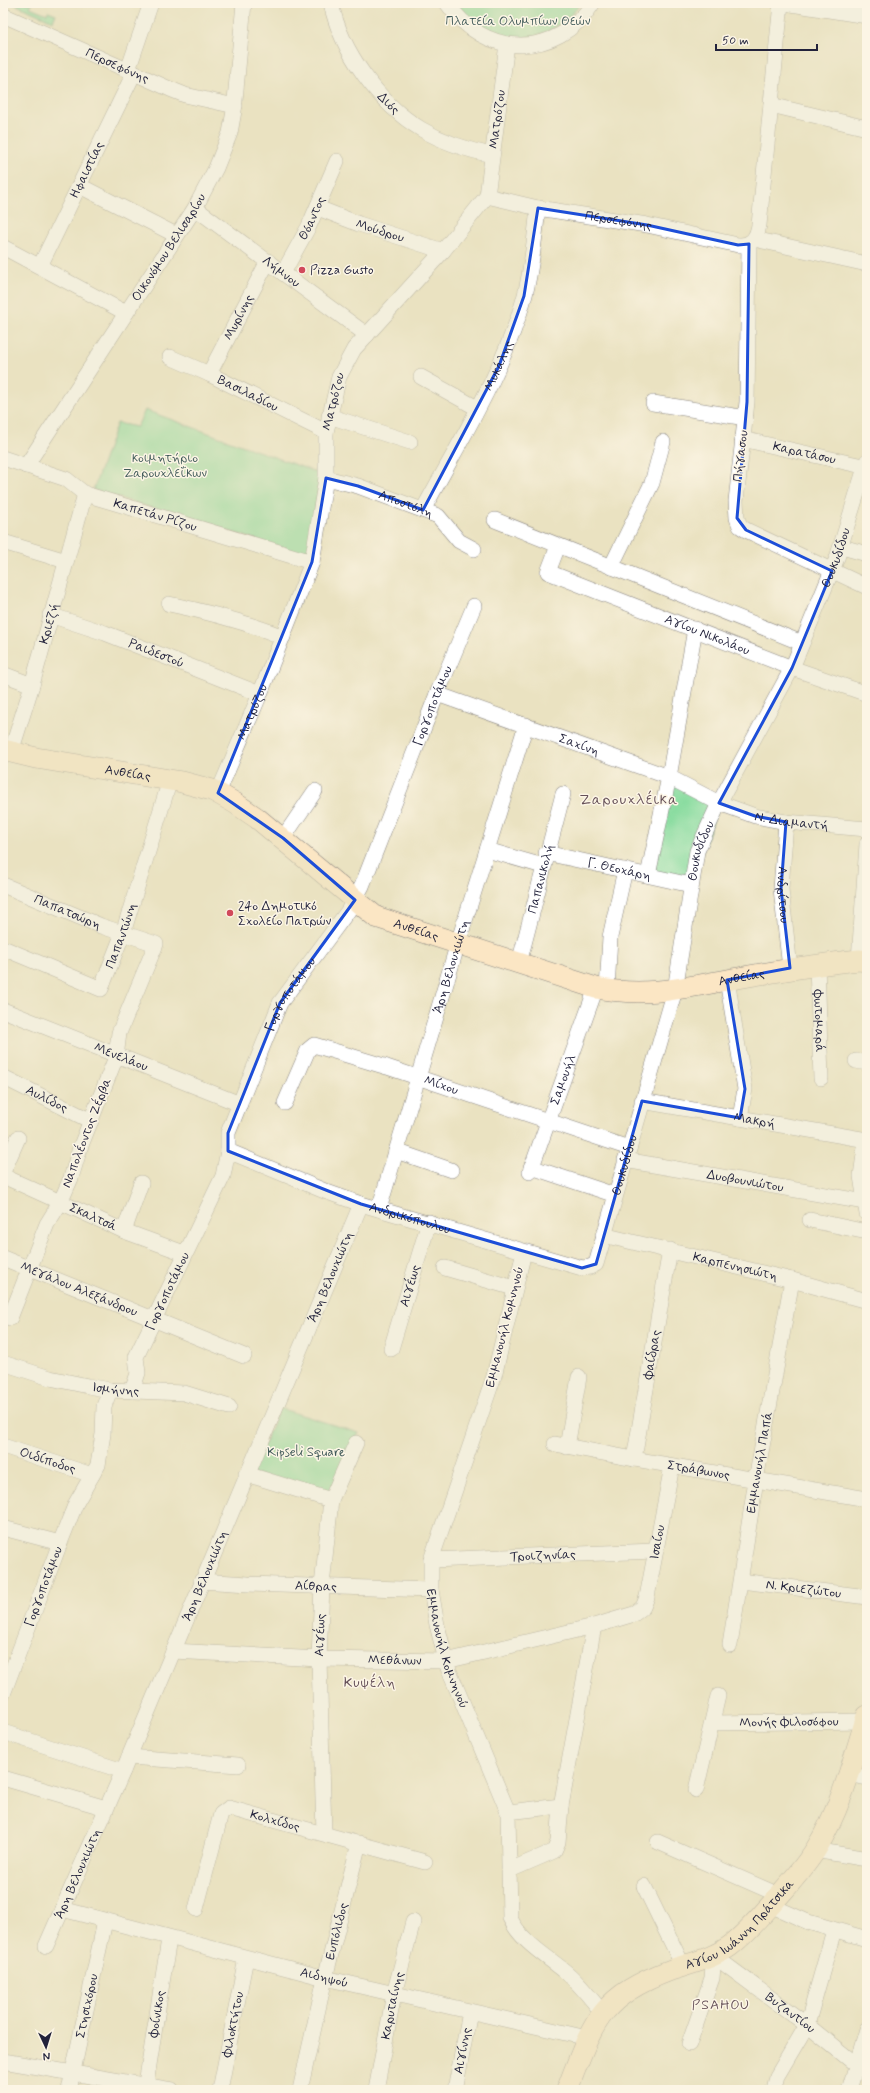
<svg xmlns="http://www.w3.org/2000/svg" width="870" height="2093" font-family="Mynerve,sans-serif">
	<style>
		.green { fill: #86db9e; stroke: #547e6c }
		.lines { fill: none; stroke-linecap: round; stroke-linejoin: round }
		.street-casing { stroke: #86827e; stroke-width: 16 }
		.secondary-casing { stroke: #86827e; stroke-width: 22 }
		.street { stroke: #fff; stroke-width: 15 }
		.secondary { stroke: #fbe6c4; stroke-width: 21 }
		.marked { fill: none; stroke: #1d4ed8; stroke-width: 3; stroke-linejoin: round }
		.poi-dot { fill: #d1495b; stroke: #fcf5e5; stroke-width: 1.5 }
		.labels { text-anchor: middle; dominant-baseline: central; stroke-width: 3; stroke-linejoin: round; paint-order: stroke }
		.park-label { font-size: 13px; fill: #405a59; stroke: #fcf5e5 }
		.street-label { font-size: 13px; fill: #22223b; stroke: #fcf5e5 }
		.poi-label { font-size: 13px; fill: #22223b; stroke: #fcf5e5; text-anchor: start }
		.neighbourhood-label { font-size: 14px; letter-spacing: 1px; fill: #655058; stroke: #fcf5e5 }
		.quarter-label { font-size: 15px; letter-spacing: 1px; fill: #655058; stroke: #fcf5e5 }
	</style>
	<rect width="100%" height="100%" fill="#fcf5e5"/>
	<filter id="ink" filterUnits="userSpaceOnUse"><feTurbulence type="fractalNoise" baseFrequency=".025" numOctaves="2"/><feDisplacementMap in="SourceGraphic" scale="8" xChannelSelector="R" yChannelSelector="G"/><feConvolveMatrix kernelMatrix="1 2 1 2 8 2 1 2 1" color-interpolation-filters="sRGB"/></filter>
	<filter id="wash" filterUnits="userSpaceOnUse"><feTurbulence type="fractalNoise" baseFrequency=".012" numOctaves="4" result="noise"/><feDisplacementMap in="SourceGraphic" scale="16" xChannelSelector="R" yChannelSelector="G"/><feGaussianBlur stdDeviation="0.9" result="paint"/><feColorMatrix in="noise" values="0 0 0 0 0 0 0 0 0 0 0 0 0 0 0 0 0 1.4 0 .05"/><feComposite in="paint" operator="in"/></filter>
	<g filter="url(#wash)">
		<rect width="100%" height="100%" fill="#eae2c1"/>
		<g class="green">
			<polygon points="12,3 32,3 30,7 47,14 48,11 56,14 53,21"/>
			<path d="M455,3H581C557,36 518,48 481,29C472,24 462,11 455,3Z"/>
			<polygon points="145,410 321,474 308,552 303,554 93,490 117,423 137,427"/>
			<polygon points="669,777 719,803 691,885 648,875"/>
			<polygon points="279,1408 359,1433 329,1496 252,1473"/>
		</g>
	</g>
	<g filter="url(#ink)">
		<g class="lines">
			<g class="street-casing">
				<g id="street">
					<path id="s1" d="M331,3C341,51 379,104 421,129C443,142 467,150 492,155"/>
					<path d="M447,3C484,58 557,60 593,3"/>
					<polyline points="785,3 867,16"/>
					<path id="s2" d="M3,15L170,89L185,95L235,106"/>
					<polyline points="128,70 151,3"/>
					<polyline points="771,105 867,128"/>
					<polyline points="80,186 176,235"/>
					<path id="s3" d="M487,196L538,208L647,225L738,245C751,246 757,238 759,225L781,3"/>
					<path id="s4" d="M195,208L367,335"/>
					<path id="s5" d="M318,208L359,224L443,251"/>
					<polyline points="754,239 867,264"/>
					<polyline points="749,244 747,402 736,501 737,518 740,526 746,530 867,587"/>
					<polyline points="3,247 126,313"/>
					<path id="s6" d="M40,266L134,73"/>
					<path id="s7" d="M283,273L309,226L337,161"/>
					<path id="s8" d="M170,357L209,374L326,432"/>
					<path id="s9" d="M209,374L268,261"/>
					<polyline points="421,377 477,408"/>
					<polyline points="653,403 746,418"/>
					<polyline points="329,416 410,442"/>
					<path id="s10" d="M742,439L867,467"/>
					<path id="s11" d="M3,458L66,479L85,494L312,562"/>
					<path id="s12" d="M26,466L195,208L216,168L230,133L234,111L244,3"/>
					<path id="s13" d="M326,478L358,486L438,516L459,541L474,549"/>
					<path id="s14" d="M423,510C459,443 505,369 525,295C532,267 535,237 538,208"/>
					<polyline points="495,520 802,643"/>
					<polyline points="3,542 66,561"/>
					<path id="s15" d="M558,546L548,572L792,668L867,694"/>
					<polyline points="842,547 867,554"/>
					<polyline points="611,567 652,483 663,442"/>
					<path d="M169,604C208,612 246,622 283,637"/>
					<path id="s16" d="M50,615L105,633L260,694"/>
					<polyline points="3,674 32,685"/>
					<path id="s17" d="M437,694L669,777L719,803L755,816L786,822L867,829"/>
					<path id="s18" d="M11,752L32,685L85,494"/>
					<path id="s19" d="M218,793L260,694L312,562L326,478V432L339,377L354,349L443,251L487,196L507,44"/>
					<path id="s20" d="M786,822L781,889L790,968"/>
					<polyline points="283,838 315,791"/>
					<polyline points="487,850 543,866"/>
					<path id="s21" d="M546,853L691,885"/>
					<polyline points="648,875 669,777 695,629"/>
					<path id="s22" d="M3,885L101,926L156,944L119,1033L116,1057L80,1148L71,1178L60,1203L47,1224L10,1318"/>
					<path id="s23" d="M3,948L101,989L123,933L170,780"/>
					<polyline points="859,960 867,844"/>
					<path id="s24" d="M519,963L563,794"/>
					<path id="s25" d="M817,965L821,1078"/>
					<polyline points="727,980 745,1089 740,1118"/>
					<polyline points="607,990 610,937 625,870"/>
					<path id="s26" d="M3,1010L240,1104"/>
					<polyline points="856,1061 867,1063"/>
					<path id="s27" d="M3,1077L91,1121"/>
					<path id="s28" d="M642,1101L867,1140"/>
					<path id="s29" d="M285,1103L308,1050L314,1045L387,1067L629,1148"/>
					<polyline points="866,1140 861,1176 867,1214"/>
					<path id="s30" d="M228,1151L327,1192L361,1204L582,1268L590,1267L596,1264L675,990L697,851L719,803L792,668L837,558L867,461"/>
					<polyline points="396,1151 451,1170"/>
					<path id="s31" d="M625,1160L865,1202"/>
					<polyline points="531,1167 615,1195"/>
					<polyline points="3,1172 18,1138"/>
					<path id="s32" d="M530,1172L596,988"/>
					<path id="s33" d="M3,1176L124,1231L184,1253"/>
					<path id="s34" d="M379,1209L458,943L526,725"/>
					<polyline points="810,1220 867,1232"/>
					<polyline points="124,1231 141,1183"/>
					<path id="s35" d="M603,1235L792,1280L867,1301"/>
					<path id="s36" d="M524,1252L494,1376L431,1560V1590L437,1625L448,1668L508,1812L510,1918C521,1942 547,1956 567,1973C580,1984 591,1999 602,2012"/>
					<path id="s37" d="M3,1258L244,1356"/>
					<polyline points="445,1268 514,1288"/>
					<path id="s38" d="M391,1349L429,1222"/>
					<path id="s39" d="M3,1363L50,1378L88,1386L110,1390L184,1393L229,1407"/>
					<path id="s40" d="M132,1391L138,1373L136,1357L223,1176L228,1151V1133L280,1003L348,911L362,886L437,694L474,606"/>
					<path id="s41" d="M555,1444L634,1459L867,1499"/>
					<path id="s42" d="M3,1446L92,1475"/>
					<polyline points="567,1447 579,1377"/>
					<path id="s43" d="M634,1459L670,1250"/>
					<polyline points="246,1474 331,1500"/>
					<polyline points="3,1528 60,1543"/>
					<path id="s44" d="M431,1560L655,1551"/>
					<path id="s45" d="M201,1581L248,1584L431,1590"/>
					<path id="s46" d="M741,1581L867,1597"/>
					<path id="s47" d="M730,1645L756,1480L792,1280"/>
					<path id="s48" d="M173,1651L319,1659L446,1661L594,1626L634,1614L643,1607L647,1597L672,1466"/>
					<path id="s49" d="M3,1694L60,1543L76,1503L98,1465L103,1434L104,1406L110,1390"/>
					<path id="s50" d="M712,1723L866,1721"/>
					<polyline points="3,1732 123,1771"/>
					<polyline points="129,1757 238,1765"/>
					<polyline points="849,1774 867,1778"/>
					<polyline points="3,1778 106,1808"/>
					<polyline points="696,1790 718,1696"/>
					<polyline points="508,1812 561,1806"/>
					<path id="s51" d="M324,1833L319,1659L322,1586L331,1500L356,1443"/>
					<polyline points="658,1842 779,1895"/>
					<polyline points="815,1850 867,1859"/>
					<polyline points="510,1870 554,1851 558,1842 561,1806 594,1626"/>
					<polyline points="644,1886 683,1966"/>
					<polyline points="770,1905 808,1922 867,1939"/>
					<path id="s52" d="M62,1909L325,1978L587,2038"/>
					<path id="s53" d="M196,1909L221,1814L229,1808L425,1862"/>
					<path id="s54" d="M46,1946L123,1771L361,1204"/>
					<path id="s55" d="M714,1956L807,2025L859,2067L867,2069"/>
					<polyline points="689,2044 712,1978 714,1956"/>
					<polyline points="3,2061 172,2090"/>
					<path id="s56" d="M69,2090L105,1921"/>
					<path id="s57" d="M145,2090L169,1939"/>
					<path id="s58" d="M220,2090L246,1958"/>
					<path id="s59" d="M300,2090L325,1978L359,1843"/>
					<path id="s60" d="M376,2090L394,1994L413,1922"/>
					<path id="s61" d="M455,2090L470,2012"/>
					<polyline points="774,2090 777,2076 807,2025 834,1930"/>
					<polyline points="849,2090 867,2029"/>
				</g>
			</g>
			<g class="secondary-casing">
				<g id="secondary">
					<path id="s62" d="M3,750L36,758L182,782L212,790L235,803L257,818L376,917L596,988C649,998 686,987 738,978C778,971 818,964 859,960L867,961"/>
					<path id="s63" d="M567,2090C593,2023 599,1997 671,1970C691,1963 712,1959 730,1946C747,1933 762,1915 776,1899C790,1883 805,1867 816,1849C841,1808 853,1761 867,1716"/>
				</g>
			</g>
			<use href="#street" class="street"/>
			<use href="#secondary" class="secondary"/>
		</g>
	</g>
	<path d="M0 0H870V2093H0ZM538,208L647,225L738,245L749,244L747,402L737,518L746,530L832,571L792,668L719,803L755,816L786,822L781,889L790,968L727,980L745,1089L740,1118L642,1101L596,1264L582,1268L361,1204L228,1151V1133L280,1003L355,900L283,838L218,793L312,562L326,478L358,486L423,510L499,366L524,296Z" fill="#eae2c1" fill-opacity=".55" fill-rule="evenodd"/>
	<path class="marked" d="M538,208L647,225L738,245L749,244L747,402L737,518L746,530L832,571L792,668L719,803L755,816L786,822L781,889L790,968L727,980L745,1089L740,1118L642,1101L596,1264L582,1268L361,1204L228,1151V1133L280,1003L355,900L283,838L218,793L312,562L326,478L358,486L423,510L499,366L524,296Z"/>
	<g class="poi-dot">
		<circle cx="302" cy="270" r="4"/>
		<circle cx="230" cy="913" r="4"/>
	</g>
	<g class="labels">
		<g class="park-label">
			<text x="518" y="21">Πλατεία Ολυμπίων Θεών</text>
			<text x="165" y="458">κοιμητήριο<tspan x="165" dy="15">Ζαρουχλεΐκων</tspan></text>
			<text x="306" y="1452">Kipseli Square</text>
		</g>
		<g class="street-label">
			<text stroke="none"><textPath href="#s2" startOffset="125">Περσεφόνης</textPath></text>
			<text stroke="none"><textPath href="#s1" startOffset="117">Διός</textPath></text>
			<text stroke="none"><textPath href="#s19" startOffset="749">Ματρόζου</textPath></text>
			<text stroke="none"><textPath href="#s6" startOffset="107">Ηφαιστίας</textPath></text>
			<text stroke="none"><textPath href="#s7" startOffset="62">Θόαντος</textPath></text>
			<text stroke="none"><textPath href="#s3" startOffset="134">Περσεφόνης</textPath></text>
			<text stroke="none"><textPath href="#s5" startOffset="66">Μούδρου</textPath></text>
			<text stroke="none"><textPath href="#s12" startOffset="261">Οικονόμου Βελισαρίου</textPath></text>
			<text stroke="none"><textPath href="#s4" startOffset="107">Λήμνου</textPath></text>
			<text stroke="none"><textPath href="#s9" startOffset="64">Μυρίνης</textPath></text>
			<text stroke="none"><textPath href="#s14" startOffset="163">Μυκάλης</textPath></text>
			<text stroke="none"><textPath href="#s8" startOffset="86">Βασιλαδίου</textPath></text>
			<text stroke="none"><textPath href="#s19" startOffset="412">Ματρόζου</textPath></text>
			<text stroke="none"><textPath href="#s10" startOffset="64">Καρατάσου</textPath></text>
			<text transform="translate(741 456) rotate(-83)">Πήγασου</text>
			<text stroke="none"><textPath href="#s13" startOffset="84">Αποστόλη</textPath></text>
			<text stroke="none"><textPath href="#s11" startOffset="164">Καπετάν Ρίζου</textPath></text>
			<text stroke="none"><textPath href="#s30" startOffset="1139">Θουκυδίδου</textPath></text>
			<text stroke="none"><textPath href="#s18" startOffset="134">Κριεζή</textPath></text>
			<text stroke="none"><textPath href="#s15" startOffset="199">Αγίου Νικολάου</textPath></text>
			<text stroke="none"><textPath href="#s16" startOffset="113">Ραιδεστού</textPath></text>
			<text stroke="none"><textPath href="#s40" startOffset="756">Γοργοποτάμου</textPath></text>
			<text stroke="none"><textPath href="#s19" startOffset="88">Ματρόζου</textPath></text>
			<text stroke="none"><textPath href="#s17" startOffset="151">Σαχίνη</textPath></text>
			<text stroke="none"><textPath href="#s62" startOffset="127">Ανθείας</textPath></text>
			<text stroke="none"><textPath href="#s17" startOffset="378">Ν. Διαμαντή</textPath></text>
			<text stroke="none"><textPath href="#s30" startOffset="815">Θουκυδίδου</textPath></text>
			<text stroke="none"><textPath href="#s21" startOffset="75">Γ. Θεοχάρη</textPath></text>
			<text stroke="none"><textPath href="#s24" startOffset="87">Παπανικολή</textPath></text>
			<text stroke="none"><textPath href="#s20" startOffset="73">Ανδρίτσου</textPath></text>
			<text stroke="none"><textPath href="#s22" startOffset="70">Παπατσώρη</textPath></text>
			<text stroke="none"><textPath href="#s62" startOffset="463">Ανθείας</textPath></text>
			<text stroke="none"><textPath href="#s23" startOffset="163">Παπαντώνη</textPath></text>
			<text stroke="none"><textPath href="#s34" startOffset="253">Άρη Βελουχιώτη</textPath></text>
			<text stroke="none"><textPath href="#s62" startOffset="799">Ανθείας</textPath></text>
			<text stroke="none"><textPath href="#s40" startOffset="432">Γοργοποτάμου</textPath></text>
			<text stroke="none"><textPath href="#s25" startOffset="56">Φωτομαρά</textPath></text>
			<text stroke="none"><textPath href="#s26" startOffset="127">Μενελάου</textPath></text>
			<text stroke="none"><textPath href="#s32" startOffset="98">Σαμουήλ</textPath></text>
			<text stroke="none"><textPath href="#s29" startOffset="199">Μίχου</textPath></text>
			<text stroke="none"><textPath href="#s27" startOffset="49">Αυλίδος</textPath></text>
			<text stroke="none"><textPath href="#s28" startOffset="114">Μακρή</textPath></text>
			<text transform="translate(87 1133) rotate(-69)">Ναπολέοντος Ζέρβα</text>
			<text stroke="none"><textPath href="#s30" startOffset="491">Θουκυδίδου</textPath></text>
			<text stroke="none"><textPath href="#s31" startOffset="122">Δυοβουνιώτου</textPath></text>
			<text stroke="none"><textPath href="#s33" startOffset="99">Σκαλτσά</textPath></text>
			<text stroke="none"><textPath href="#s30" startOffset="194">Ανδρικόπουλου</textPath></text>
			<text stroke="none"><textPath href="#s35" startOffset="136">Καρπενησιώτη</textPath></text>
			<text stroke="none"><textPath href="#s54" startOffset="727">Άρη Βελουχιώτη</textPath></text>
			<text stroke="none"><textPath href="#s38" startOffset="66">Αιγέως</textPath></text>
			<text stroke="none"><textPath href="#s37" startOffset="82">Μεγάλου Αλεξάνδρου</textPath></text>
			<text stroke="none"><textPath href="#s40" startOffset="108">Γοργοποτάμου</textPath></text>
			<text transform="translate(505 1327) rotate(-76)">Εμμανουήλ Κομνηνού</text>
			<text stroke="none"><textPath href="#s43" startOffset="106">Φαίδρας</textPath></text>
			<text stroke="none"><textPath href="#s39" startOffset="116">Ισμήνης</textPath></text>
			<text stroke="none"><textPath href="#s42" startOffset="47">Οιδίποδος</textPath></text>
			<text stroke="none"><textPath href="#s47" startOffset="185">Εμμανουήλ Παπά</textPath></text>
			<text stroke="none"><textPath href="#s41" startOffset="146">Στράβωνος</textPath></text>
			<text stroke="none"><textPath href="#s48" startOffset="545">Ισαίου</textPath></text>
			<text stroke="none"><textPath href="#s44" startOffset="112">Τροιζηνίας</textPath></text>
			<text stroke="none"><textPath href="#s54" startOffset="403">Άρη Βελουχιώτη</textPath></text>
			<text stroke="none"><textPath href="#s49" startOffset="115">Γοργοποτάμου</textPath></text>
			<text stroke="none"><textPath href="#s45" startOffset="115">Αίθρας</textPath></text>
			<text stroke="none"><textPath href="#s46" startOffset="63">Ν. Κριεζώτου</textPath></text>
			<text stroke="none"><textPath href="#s51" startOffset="198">Αιγέως</textPath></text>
			<text stroke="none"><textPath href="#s36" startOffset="413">Εμμανουήλ Κομνηνού</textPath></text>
			<text stroke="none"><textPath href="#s48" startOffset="222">Μεθάνων</textPath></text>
			<text stroke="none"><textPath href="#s50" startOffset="77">Μονής Φιλοσόφου</textPath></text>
			<text stroke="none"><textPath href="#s53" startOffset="156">Κολχίδος</textPath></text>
			<text stroke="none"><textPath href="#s54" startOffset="79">Άρη Βελουχιώτη</textPath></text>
			<text stroke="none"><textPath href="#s63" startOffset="251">Αγίου Ιωάννη Πράτσικα</textPath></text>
			<text stroke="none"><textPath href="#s59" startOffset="163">Ευπόλιδος</textPath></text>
			<text stroke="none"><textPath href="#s52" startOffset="271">Αιδηψού</textPath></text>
			<text stroke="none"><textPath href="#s56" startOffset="86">Στησιχόρου</textPath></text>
			<text stroke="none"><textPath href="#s60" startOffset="86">Καρυταίνης</textPath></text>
			<text stroke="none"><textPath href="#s55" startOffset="95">Βυζαντίου</textPath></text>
			<text stroke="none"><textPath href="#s57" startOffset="77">Φοίνικος</textPath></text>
			<text stroke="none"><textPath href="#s58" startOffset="67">Φιλοκτήτου</textPath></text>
			<text stroke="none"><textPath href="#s61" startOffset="40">Αιγίνης</textPath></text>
		</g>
		<g class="poi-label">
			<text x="310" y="270">Pizza Gusto</text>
			<text x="238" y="906">24ο Δημοτικό<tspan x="238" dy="15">Σχολείο Πατρών</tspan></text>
		</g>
		<g class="neighbourhood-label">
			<text x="370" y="1683">Κυψέλη</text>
			<text x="721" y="2005">PSAHOU</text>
		</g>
		<g class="quarter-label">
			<text x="629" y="800">Ζαρουχλέικα</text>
		</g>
	</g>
	<rect width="870" height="2093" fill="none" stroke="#fcf5e5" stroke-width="16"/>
	<g transform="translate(46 2047) rotate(176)" stroke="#fcf5e5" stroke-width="3" paint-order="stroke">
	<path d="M0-3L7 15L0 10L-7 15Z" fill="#22223b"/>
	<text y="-6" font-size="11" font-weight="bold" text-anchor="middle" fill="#22223b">N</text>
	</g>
	<path d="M716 44v6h101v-6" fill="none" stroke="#22223b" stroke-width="2"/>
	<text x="722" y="44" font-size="12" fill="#22223b" stroke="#fcf5e5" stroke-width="3" paint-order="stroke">50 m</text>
</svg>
